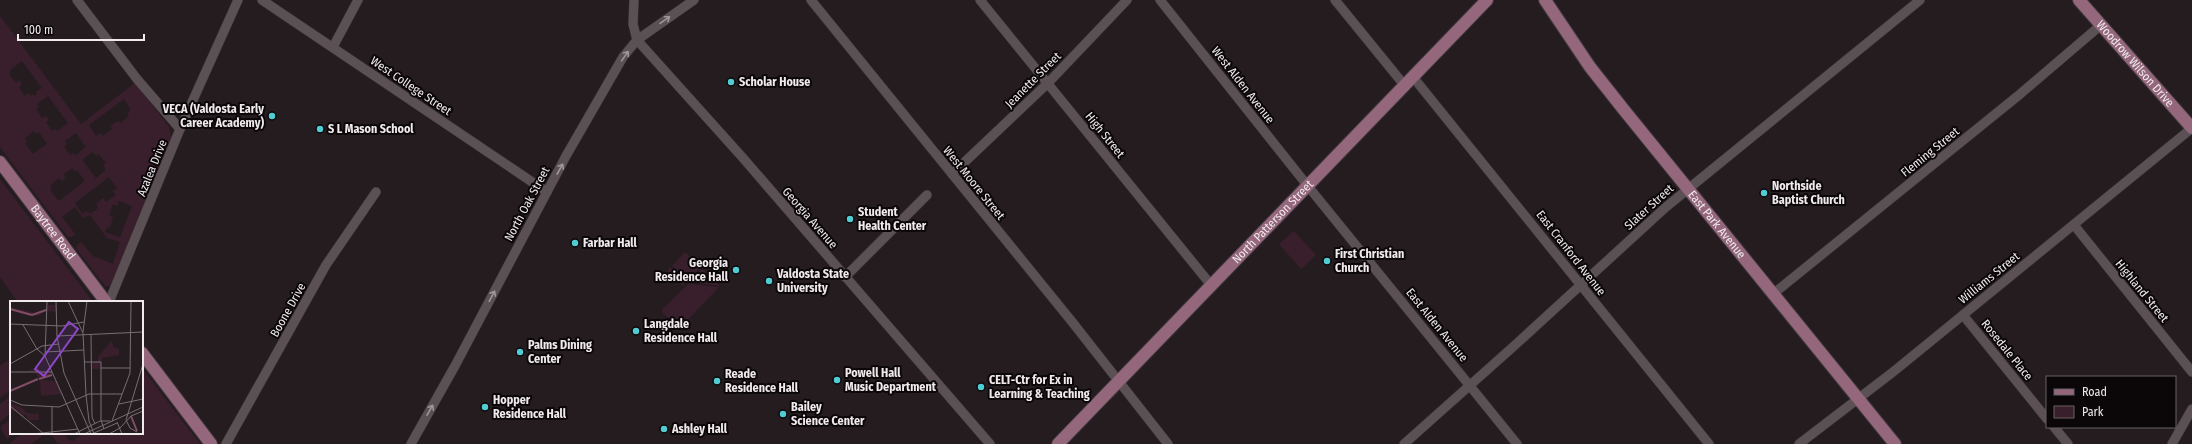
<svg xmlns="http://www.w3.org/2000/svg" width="2192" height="444" font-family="'Fira Sans Condensed',sans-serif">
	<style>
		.green { fill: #391f2b; fill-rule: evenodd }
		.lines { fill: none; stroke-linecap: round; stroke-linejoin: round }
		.minor-casing { stroke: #3f383b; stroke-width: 10 }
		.major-casing { stroke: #3f383b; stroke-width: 14 }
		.minor { stroke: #5b5155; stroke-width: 9 }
		.major { stroke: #94677c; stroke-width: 12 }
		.oneway { stroke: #9e9699 }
		.poi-dot { fill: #51ccd3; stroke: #0b0709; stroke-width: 1.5 }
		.labels { text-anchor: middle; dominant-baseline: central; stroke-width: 4; stroke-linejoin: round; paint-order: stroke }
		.street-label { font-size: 12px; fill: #f0eaed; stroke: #0b0709 }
		.poi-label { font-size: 12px; font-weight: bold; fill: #f0eaed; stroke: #0b0709; text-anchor: start }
		.inset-river { fill: none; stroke: #7f4d65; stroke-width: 2 }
		.inset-road { fill: none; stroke: #766e72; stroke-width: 1 }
		.view { fill: #8d48c6; fill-opacity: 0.15; stroke: #8d48c6; stroke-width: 2 }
		.inset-edge { fill: none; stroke: #f0eaed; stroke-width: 2 }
	</style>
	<rect width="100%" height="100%" fill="#251c20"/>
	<g class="green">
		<path d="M0,16L81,124L135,83L169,127L171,139L112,286H105L76,248L78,244L81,242L93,256L113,264L120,242L107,238L90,215L83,218L75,207L62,217L75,234L72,237H68L0,147ZM22,61L42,88L36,92L37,94L35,96L33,94L31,96L29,93L25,96L19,87L22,84L19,80L16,83L9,74L11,72L10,70ZM48,96L68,123L57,131L55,129L52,131L46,122L49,120L46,116L42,118L36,109L39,107L37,104ZM124,99L131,110L127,113L129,116L120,123L118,121L110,126L112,129L103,136L101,133L96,136L89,125ZM34,131L36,134L39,132L47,144L33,154L25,143L27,141L25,138ZM76,133L86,147L76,155L73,153L70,155L64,146L67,144L65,141ZM92,152L96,156L99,154L106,163L103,165L106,170L96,178L82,160ZM72,168L75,171L77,170L85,181L59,201L50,190L52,188L50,185L59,178L62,181L66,178L63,175ZM109,177L117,188L113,191L116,195L106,202L103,198L96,204L98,208L90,214L87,211L82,214L75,203ZM119,201L132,206L120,237L105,232L107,227L110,228L113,217L109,215L113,204L117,206Z"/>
		<polygon points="0,179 93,302 18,302 0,277"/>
		<polygon points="1294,231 1316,255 1301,269 1279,244"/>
		<polygon points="685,252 700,266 700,268 688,281 672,266"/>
		<polygon points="670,267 686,282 683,286 667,271"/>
		<polygon points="701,270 704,270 710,275 710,279 715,280 720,286 690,282"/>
		<polygon points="688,284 719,287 679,329 663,313 662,310"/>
		<polygon points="11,358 11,390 0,398 0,366"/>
		<polygon points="142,368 200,444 58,444 50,433 63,433 69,440 73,441 84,433 142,433 142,389 144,383 142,381"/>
		<polygon points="11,396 11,413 0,422 0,404"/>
		<polygon points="11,419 11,433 15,433 7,439 0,427"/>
		<polygon points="23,433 40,433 42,436 31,444 11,444 10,443"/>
	</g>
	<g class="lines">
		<g class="minor-casing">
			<g id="minor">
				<polyline points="77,0 137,79 180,129"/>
				<polyline points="262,0 547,192"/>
				<polyline points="634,0 633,24 637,40 743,158 990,444"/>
				<polyline points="811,0 1073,323 1168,444"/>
				<polyline points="980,0 1211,285"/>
				<polyline points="1160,0 1307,185 1517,444"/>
				<polyline points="1335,0 1405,86"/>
				<polyline points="333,47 358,0"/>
				<polyline points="1413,77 1709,444"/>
				<polyline points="952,174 1048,83 1127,0"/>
				<polyline points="2074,225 2192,372"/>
				<polyline points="845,277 927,195"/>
				<polyline points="1773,294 2019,95 2101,25"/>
				<polyline points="109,302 180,129 238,0"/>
				<polyline points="1963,315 2047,419"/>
				<polyline points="2054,427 2068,444"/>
				<polyline points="226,444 326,265 376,192"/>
				<polyline points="411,444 456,364 566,156 623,57 637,40 694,0"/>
				<polyline points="1404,444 1514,346 1666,207 1920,0"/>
				<polyline points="1799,444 1893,372 2192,128"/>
				<polyline points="2172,444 2192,409"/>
			</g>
		</g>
		<g class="major-casing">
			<g id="major">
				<path id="s1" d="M1545,0L1590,67L1624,110L1895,444"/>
				<path id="s2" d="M2079,0L2192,128"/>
				<path id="s3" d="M0,162L106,302"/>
				<polyline points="142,353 211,444"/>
				<path id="s4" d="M1058,444L1487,0"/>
			</g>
		</g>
		<use href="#minor" class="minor"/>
		<use href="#major" class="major"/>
	</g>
	<defs><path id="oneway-shaft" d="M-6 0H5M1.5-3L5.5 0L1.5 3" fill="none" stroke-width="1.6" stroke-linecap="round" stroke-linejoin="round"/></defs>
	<g class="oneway">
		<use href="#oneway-shaft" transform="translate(665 20) rotate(-35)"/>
		<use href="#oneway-shaft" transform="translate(625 56) rotate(-55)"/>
		<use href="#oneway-shaft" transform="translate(560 169) rotate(-61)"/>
		<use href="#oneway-shaft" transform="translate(492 296) rotate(-62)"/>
		<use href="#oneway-shaft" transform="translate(430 410) rotate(-60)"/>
	</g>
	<g class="poi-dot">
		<circle cx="731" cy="82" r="4"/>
		<circle cx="272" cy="116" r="4"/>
		<circle cx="320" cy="129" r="4"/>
		<circle cx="1764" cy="193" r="4"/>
		<circle cx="850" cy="219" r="4"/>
		<circle cx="575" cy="243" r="4"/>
		<circle cx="1327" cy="261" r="4"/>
		<circle cx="736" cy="270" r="4"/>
		<circle cx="769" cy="281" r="4"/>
		<circle cx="636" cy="331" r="4"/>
		<circle cx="520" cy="352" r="4"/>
		<circle cx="837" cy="380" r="4"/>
		<circle cx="717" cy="381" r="4"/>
		<circle cx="981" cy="387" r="4"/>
		<circle cx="485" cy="407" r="4"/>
		<circle cx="783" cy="414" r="4"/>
		<circle cx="664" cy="429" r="4"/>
	</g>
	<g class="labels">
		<g class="street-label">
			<text stroke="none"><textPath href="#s2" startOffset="85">Woodrow Wilson Drive</textPath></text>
			<text transform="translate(1033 80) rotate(-45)">Jeanette Street</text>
			<text transform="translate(1243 85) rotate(52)">West Alden Avenue</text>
			<text transform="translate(411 86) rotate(34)">West College Street</text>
			<text transform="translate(1105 135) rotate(51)">High Street</text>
			<text transform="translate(1930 152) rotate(-39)">Fleming Street</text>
			<text transform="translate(152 168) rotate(-68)">Azalea Drive</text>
			<text transform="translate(974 183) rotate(51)">West Moore Street</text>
			<text transform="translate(527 204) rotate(-62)">North Oak Street</text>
			<text transform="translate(1649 207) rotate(-42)">Slater Street</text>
			<text transform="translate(810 218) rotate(49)">Georgia Avenue</text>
			<text stroke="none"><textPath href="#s4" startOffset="309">North Patterson Street</textPath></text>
			<text stroke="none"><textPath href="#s1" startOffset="283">East Park Avenue</textPath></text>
			<text stroke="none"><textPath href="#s3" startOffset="88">Baytree Road</textPath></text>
			<text transform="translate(1571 253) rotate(52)">East Cranford Avenue</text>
			<text transform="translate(1989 278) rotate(-39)">Williams Street</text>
			<text transform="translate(2142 291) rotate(51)">Highland Street</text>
			<text transform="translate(288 310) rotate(-61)">Boone Drive</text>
			<text transform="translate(1437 325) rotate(51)">East Alden Avenue</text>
			<text transform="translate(2007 350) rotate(51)">Rosedale Place</text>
		</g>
		<g class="poi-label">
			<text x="739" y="82">Scholar House</text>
			<text x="264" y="109" text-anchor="end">VECA (Valdosta Early<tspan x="264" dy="14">Career Academy)</tspan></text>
			<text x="328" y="129">S L Mason School</text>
			<text x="1772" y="186">Northside<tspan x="1772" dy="14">Baptist Church</tspan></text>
			<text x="858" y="212">Student<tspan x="858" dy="14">Health Center</tspan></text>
			<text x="583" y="243">Farbar Hall</text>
			<text x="1335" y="254">First Christian<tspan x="1335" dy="14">Church</tspan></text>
			<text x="728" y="263" text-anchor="end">Georgia<tspan x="728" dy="14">Residence Hall</tspan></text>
			<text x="777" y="274">Valdosta State<tspan x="777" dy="14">University</tspan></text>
			<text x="644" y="324">Langdale<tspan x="644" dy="14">Residence Hall</tspan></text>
			<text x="528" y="345">Palms Dining<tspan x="528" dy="14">Center</tspan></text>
			<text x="845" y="373">Powell Hall<tspan x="845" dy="14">Music Department</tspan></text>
			<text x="725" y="374">Reade<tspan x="725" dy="14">Residence Hall</tspan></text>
			<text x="989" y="380">CELT-Ctr for Ex in<tspan x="989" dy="14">Learning &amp; Teaching</tspan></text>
			<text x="493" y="400">Hopper<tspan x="493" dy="14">Residence Hall</tspan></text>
			<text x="791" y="407">Bailey<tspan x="791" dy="14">Science Center</tspan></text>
			<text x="672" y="429">Ashley Hall</text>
		</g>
	</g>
	<g transform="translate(10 301)">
		<rect width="133" height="133" fill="#251c20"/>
		<path d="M38,4H46L47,11L35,10L29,15H19L0,9V6L26,12L37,8ZM101,40L104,46L109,48V54L92,57L91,68H82V61H88V56ZM28,67L32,70L42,71L43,74L29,79L46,80L52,93L31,95L30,80L25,71L18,69ZM0,102L11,106L17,112L27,113L28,110L29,119H19L15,113L13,115L8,111L2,109L0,111Z" fill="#391f2b"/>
		<path class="inset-river" d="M0,8L22,14L36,9M29,78L42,74M0,90L28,78M121,115L127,130"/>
		<path class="inset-road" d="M37,0L35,55L42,71M46,0L47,35L54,72L81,133M58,0L73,32L76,94L79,120L84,133M0,23L52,25L74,21M13,24L27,48L35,55M73,31L77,0M81,34L82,116L85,123M47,35L133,31M35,51L74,49M74,61H91V119L94,128M0,63L32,45L49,43M91,67H120M0,71H42L70,133M0,99L12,104L49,106L79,93H112M109,103L133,98M0,105L34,133M102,120L120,72L121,0M107,121L112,133M127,131L120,127L116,119L133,63M84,132L107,122M23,133L68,128M42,133V106M64,133L90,120H100M74,133L133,106M99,133L110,127L121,115L133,110"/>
		<path class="view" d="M59,21L68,28L34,75L25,68Z"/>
		<rect width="133" height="133" class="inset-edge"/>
	</g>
	<rect x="2046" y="376" width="130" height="52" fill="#0b0709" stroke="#676264"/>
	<rect x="2054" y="389" width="20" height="6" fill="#94677c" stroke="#676264"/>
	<text x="2082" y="396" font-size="12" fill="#f0eaed">Road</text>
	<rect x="2054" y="406" width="20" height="12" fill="#391f2b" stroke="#676264"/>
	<text x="2082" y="416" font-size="12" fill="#f0eaed">Park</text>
	<path d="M18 34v6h126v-6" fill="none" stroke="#f0eaed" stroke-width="2"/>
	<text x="24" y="34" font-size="12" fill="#f0eaed" stroke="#0b0709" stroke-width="3" paint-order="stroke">100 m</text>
</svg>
